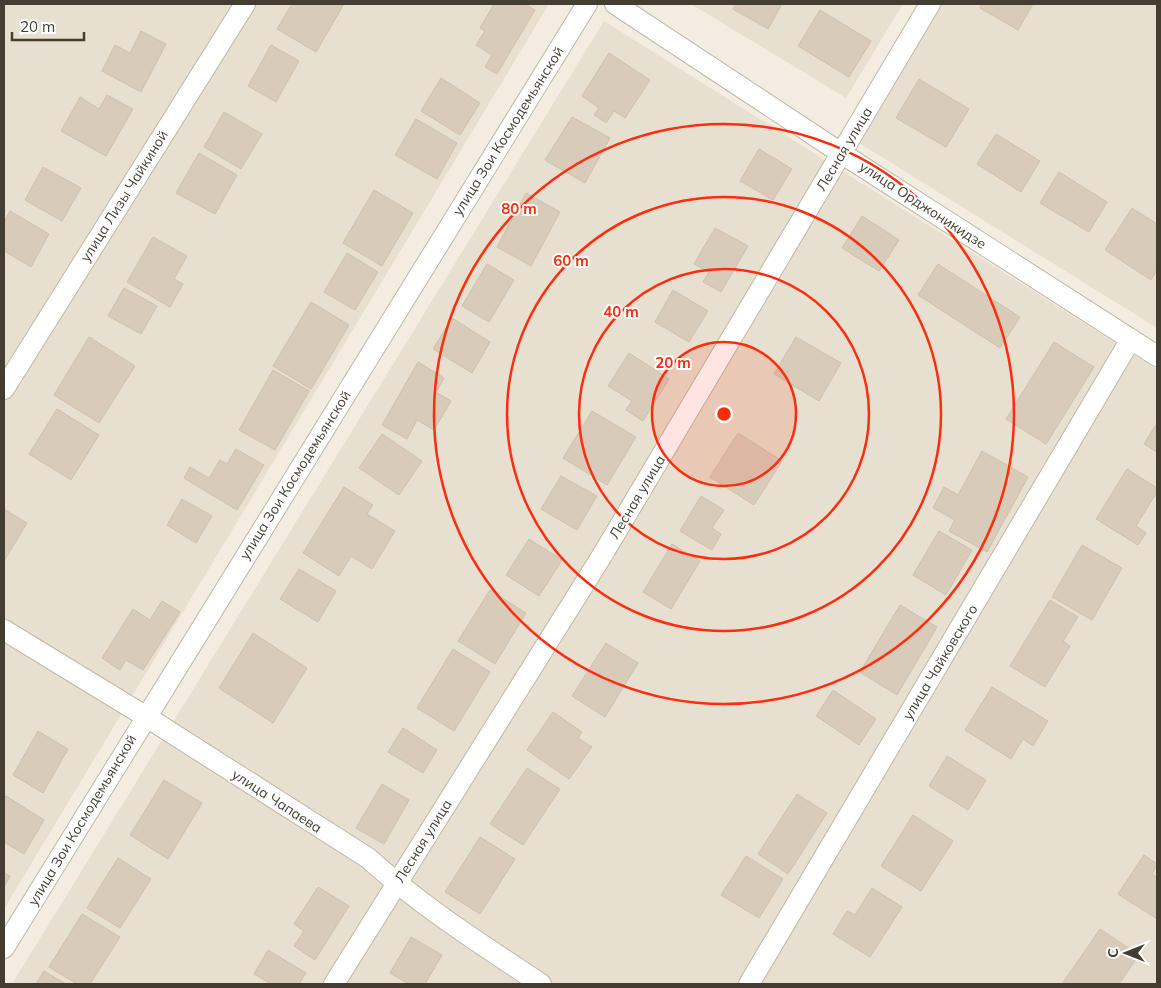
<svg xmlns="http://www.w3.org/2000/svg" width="1161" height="988" font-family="Mulish,sans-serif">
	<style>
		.residential { fill: #e7dfcf }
		.building { fill: #d8cbb9; stroke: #d0c0a9 }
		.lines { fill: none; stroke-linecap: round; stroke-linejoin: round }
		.minor-casing { stroke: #c1b8a6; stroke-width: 22 }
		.minor { stroke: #fff; stroke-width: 20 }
		.ring { fill: none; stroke: #ff2c0c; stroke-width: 2.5 }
		.labels { text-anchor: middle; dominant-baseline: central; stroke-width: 4; stroke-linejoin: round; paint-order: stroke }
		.street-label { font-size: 14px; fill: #443d32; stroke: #fff }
		.centre { fill: #ff2c0c; stroke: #fff; stroke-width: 2.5 }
		.ring-label { font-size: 15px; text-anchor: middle; font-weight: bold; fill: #ff2c0c; stroke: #fff; stroke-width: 4; stroke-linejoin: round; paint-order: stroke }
	</style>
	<rect width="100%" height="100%" fill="#f3ede1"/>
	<g class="residential">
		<polygon points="4,4 549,4 4,909"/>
		<polygon points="691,4 903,4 846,98"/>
		<polygon points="929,4 1157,4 1157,328 848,136"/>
		<polygon points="604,21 1157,369 1157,984 12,984"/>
	</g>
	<g class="building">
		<polygon points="292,4 344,4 316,52 277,29"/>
		<polygon points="494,4 525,4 535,10 497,74 485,67 492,55 476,45 485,31 480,28"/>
		<polygon points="736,4 782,4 768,29 733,9"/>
		<polygon points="982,4 1033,4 1018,30 980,8"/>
		<polygon points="820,10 871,41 849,77 798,46"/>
		<polygon points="141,31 166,44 141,92 102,71 115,45 130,53"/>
		<polygon points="271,45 299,61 276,102 248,86"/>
		<polygon points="609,53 650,80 625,118 614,111 606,123 594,115 599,108 582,96"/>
		<polygon points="441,78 480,103 460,135 421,111"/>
		<polygon points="919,79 969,109 946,147 896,118"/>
		<polygon points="107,95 133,109 106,156 61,131 80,97 99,109"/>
		<polygon points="224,112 262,134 241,169 204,147"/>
		<polygon points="572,117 610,138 585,183 545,160"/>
		<polygon points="416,119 457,143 437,179 395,155"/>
		<polygon points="996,134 1040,161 1021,192 977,164"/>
		<polygon points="759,149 792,169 773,200 740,181"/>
		<polygon points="199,153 237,175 215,214 176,193"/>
		<polygon points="43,167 81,188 62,221 25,200"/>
		<polygon points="1059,172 1107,202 1089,232 1040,203"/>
		<polygon points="374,190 413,213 382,266 343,243"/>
		<polygon points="526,193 560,212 531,266 497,247"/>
		<polygon points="1132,208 1157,224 1157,270 1151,280 1105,250"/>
		<polygon points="10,211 49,234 31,267 4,251 4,222"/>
		<polygon points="862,216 899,240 879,271 842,248"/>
		<polygon points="715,228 748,246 721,292 703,282 709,272 694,264"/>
		<polygon points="153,237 187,256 174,279 183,284 170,307 127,282"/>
		<polygon points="347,253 378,272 355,310 324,292"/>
		<polygon points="487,264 514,280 489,322 462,306"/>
		<polygon points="938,264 1020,317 1000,348 918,295"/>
		<polygon points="124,288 157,306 141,334 108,316"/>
		<polygon points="673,290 708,311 689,342 655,322"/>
		<polygon points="311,302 349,325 311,389 273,366"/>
		<polygon points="452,318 490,342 472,373 433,349"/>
		<polygon points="89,337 135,366 99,423 54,395"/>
		<polygon points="796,337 841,363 819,401 774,374"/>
		<polygon points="1054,342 1094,367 1046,444 1006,419"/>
		<polygon points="629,353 669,379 643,421 626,410 632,401 608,386"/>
		<polygon points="418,362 444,378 436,392 451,401 434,430 417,420 407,439 382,425"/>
		<polygon points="273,370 309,391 275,450 239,430"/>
		<polygon points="57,409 99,435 71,480 29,454"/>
		<polygon points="592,411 636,437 607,485 563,458"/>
		<polygon points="1157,423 1157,452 1144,444"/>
		<polygon points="738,433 782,461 754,505 710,477"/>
		<polygon points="382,434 422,461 399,495 359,468"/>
		<polygon points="236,449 264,465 237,510 184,478 190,467 209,478 220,460 227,464"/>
		<polygon points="982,451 1028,477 987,552 949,531 955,520 933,508 944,487 958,495"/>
		<polygon points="1127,469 1157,488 1157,492 1136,526 1146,533 1138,545 1096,519"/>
		<polygon points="561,476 597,496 577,530 541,509"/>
		<polygon points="344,487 373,505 367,514 395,531 372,569 351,556 339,576 303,553"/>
		<polygon points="701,496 724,510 712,528 721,534 712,550 680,531"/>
		<polygon points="182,499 212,516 196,543 167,525"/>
		<polygon points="4,509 27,523 4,561"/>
		<polygon points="939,531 972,550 946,595 913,575"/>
		<polygon points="529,539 562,560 539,596 506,575"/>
		<polygon points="672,544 700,561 671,609 643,592"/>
		<polygon points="1082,545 1122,568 1092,620 1052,597"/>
		<polygon points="299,569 336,591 318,622 280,599"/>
		<polygon points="490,590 526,613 495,664 458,641"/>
		<polygon points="1050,600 1078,617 1063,641 1070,646 1045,687 1010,666"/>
		<polygon points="162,601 180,612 143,670 126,660 120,670 102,658 133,609 150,620"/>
		<polygon points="900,605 937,627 897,695 860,672"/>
		<polygon points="253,633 307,668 273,723 219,688"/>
		<polygon points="606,643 638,663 605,717 572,696"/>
		<polygon points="453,649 490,672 454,731 417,708"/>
		<polygon points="992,687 1048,721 1033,746 1023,739 1011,759 965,730"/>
		<polygon points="833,690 876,719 859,745 816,716"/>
		<polygon points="553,712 582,732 578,738 592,747 569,779 527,750"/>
		<polygon points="403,728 437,750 423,773 388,752"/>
		<polygon points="38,731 68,749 43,793 13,775"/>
		<polygon points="947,756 986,780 968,810 929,786"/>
		<polygon points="527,768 560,789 523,845 490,824"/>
		<polygon points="164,780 202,803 168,859 130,835"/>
		<polygon points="382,784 409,800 384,844 356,828"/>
		<polygon points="797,794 827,813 788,874 758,854"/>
		<polygon points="6,796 44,820 24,854 4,842 4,799"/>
		<polygon points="913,815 953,841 921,891 881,866"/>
		<polygon points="480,837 515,859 480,914 445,892"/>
		<polygon points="1144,855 1157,864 1152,874 1157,878 1157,919 1118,894"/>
		<polygon points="746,856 783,879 759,918 721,895"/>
		<polygon points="118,858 151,879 120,928 87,908"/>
		<polygon points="4,873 10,876 4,887"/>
		<polygon points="318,887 349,906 315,960 294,946 304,931 294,924"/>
		<polygon points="872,888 902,907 870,957 833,934 847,911 855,915"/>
		<polygon points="82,914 120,937 90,984 77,984 49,967"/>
		<polygon points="1100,929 1139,955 1119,984 1062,984"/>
		<polygon points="411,937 442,955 425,984 409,984 390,973"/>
		<polygon points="268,950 306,973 299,984 271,984 254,974"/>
		<polygon points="44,971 66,984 36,984"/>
	</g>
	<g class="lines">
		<g class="minor-casing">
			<g id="minor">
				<polyline points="615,4 841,153 1157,356"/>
				<polyline points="4,389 245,4"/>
				<path d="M4,630L145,716L368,858C421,906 481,944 541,984"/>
				<polyline points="4,948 587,4"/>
				<polyline points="334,984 603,554 930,4"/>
				<polyline points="749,984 1131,339"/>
			</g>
		</g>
		<use href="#minor" class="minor"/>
	</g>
	<circle cx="724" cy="414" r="72" fill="#ff2c0c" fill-opacity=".12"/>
	<g class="ring">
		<circle cx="724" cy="414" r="72"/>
		<circle cx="724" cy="414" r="145"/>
		<circle cx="724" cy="414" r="217"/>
		<circle cx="724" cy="414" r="290"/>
	</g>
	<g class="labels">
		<g class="street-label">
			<text transform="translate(508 131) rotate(-58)">улица Зои Космодемьянской</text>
			<text transform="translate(844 149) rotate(-59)">Лесная улица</text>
			<text transform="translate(124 196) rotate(-58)">улица Лизы Чайкиной</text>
			<text transform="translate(923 205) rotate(33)">улица Орджоникидзе</text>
			<text transform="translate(295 475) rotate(-58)">улица Зои Космодемьянской</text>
			<text transform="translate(637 497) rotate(-59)">Лесная улица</text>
			<text transform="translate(940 662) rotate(-59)">улица Чайковского</text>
			<text transform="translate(277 801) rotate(33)">улица Чапаева</text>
			<text transform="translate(82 820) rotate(-59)">улица Зои Космодемьянской</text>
			<text transform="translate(423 841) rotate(-58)">Лесная улица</text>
		</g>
	</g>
	<circle cx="724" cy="414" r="8" class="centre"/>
	<g class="ring-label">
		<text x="519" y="214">80 m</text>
		<text x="571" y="266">60 m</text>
		<text x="621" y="317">40 m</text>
		<text x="673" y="368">20 m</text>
	</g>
	<rect width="1161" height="988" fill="none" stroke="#443d32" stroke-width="10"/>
	<g transform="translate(1126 953) rotate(270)" stroke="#ffffff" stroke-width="4" paint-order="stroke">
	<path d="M0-4L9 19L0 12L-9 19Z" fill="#443d32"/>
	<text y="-8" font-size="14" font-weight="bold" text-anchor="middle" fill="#443d32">С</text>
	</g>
	<path d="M12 32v8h72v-8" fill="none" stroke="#443d32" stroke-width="2.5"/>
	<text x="20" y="32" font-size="15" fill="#443d32" stroke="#ffffff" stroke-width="4" paint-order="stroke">20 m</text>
</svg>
